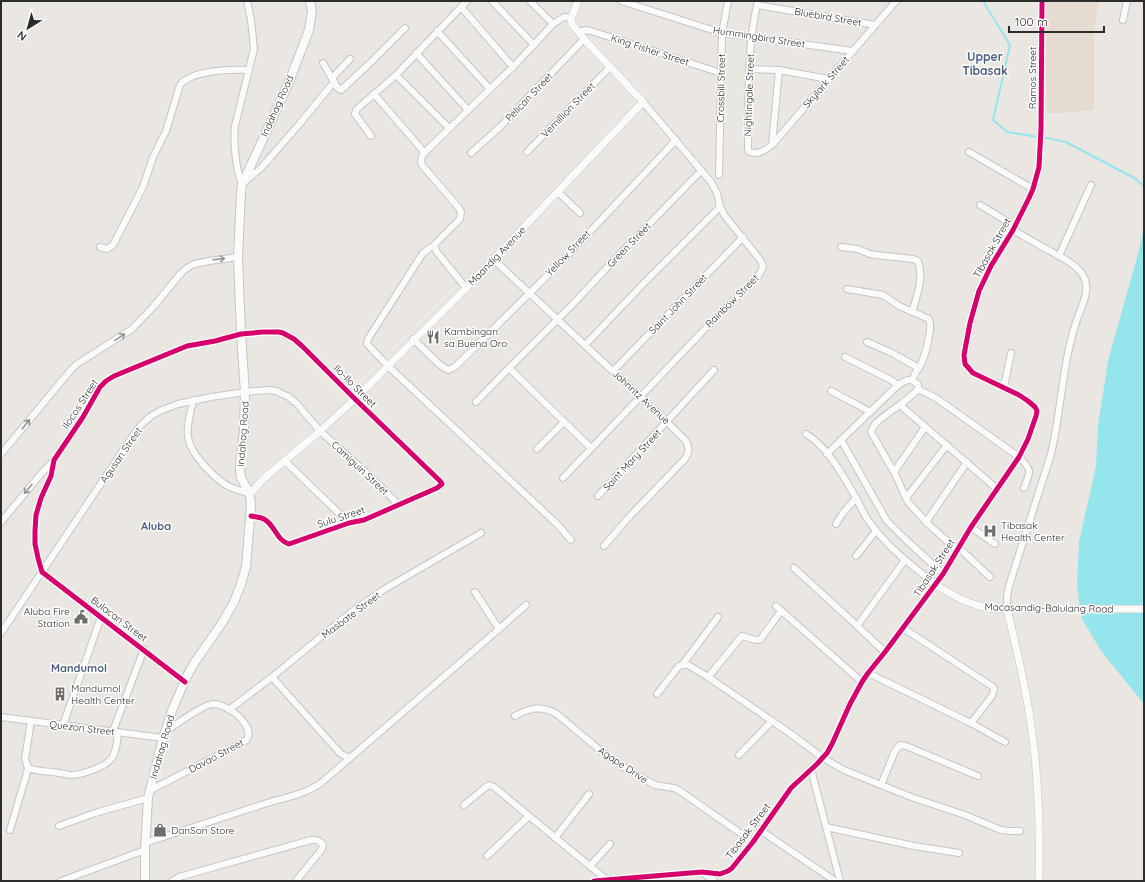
<svg xmlns="http://www.w3.org/2000/svg" width="1145" height="882" font-family="Quicksand,sans-serif">
	<style>
		.education { fill: #e5dbd0 }
		.water { fill: #95e6ec }
		.lines { fill: none; stroke-linecap: round; stroke-linejoin: round }
		.stream { stroke: #95e6ec; stroke-width: 2 }
		.minor-casing { stroke: #c6c5c4; stroke-width: 8 }
		.tertiary-casing { stroke: #c6c5c4; stroke-width: 8 }
		.secondary-casing { stroke: #c6c5c4; stroke-width: 10 }
		.minor { stroke: #fcfbfb; stroke-width: 6 }
		.tertiary { stroke: #fcfbfb; stroke-width: 7 }
		.secondary { stroke: #fcfbfb; stroke-width: 8 }
		.cycleway-casing { stroke: #fff; stroke-width: 8 }
		.cycleway { stroke: #d6006c; stroke-width: 5 }
		.oneway { stroke: #949494 }
		.labels { text-anchor: middle; dominant-baseline: central; stroke-width: 3; stroke-linejoin: round; paint-order: stroke }
		.street-label { font-size: 10px; fill: #2c2c2c; stroke: #fff }
		.poi-label { font-size: 10px; fill: #2c2c2c; stroke: #fff; text-anchor: start }
		.neighbourhood-label { font-size: 11px; font-weight: bold; fill: #4b5d7e; stroke: #fff }
		.quarter-label { font-size: 12px; font-weight: bold; fill: #4b5d7e; stroke: #fff }
	</style>
	<rect width="100%" height="100%" fill="#eae6e2"/>
	<polygon class="education" points="1046,1 1099,1 1094,30 1094,110 1047,114 1045,38"/>
	<polygon class="water" points="1144,227 1144,704 1101,651 1081,617 1077,585 1079,542 1096,466 1098,426 1108,361 1139,250"/>
	<g class="lines">
		<g class="stream">
			<polyline points="983,1 1010,45 993,120 1007,132 1038,137"/>
			<polyline points="1042,137 1066,142 1136,179 1144,186"/>
		</g>
		<g class="minor-casing">
			<g id="minor">
				<path d="M247,1L251,20L254,49L235,126C233,141 236,171 242,184L261,168L296,128L334,82"/>
				<polyline points="492,1 534,45"/>
				<polyline points="530,1 553,24"/>
				<polyline points="621,1 722,33 853,51"/>
				<path d="M758,1C746,49 749,100 748,149L749,152C759,155 765,150 772,145L896,1"/>
				<polyline points="757,5 875,25"/>
				<polyline points="461,7 513,67"/>
				<polyline points="1123,20 1127,1"/>
				<polyline points="437,31 490,89"/>
				<polyline points="578,32 586,30 591,31 721,73"/>
				<polyline points="416,53 468,110"/>
				<polyline points="323,63 337,87 341,90 368,65 405,28"/>
				<polyline points="750,69 779,70 828,79"/>
				<polyline points="396,75 449,128"/>
				<polyline points="332,78 350,59"/>
				<polyline points="374,94 425,153"/>
				<polyline points="371,136 355,114 356,110 396,75 467,1"/>
				<polyline points="772,145 779,70"/>
				<polyline points="527,152 610,67"/>
				<polyline points="969,152 1033,189"/>
				<polyline points="471,153 500,127 584,39"/>
				<polyline points="719,175 722,33 728,1"/>
				<polyline points="558,192 580,213"/>
				<polyline points="980,205 1015,226"/>
				<polyline points="434,246 431,247 423,253 368,339 367,344 388,366 558,525 571,540"/>
				<path d="M100,247L107,249L113,245L143,187L153,157L166,131L180,85C192,70 231,69 249,70"/>
				<path d="M841,247L858,249L870,254L876,255L913,259L918,261C924,278 917,296 912,312"/>
				<polyline points="1059,256 1091,185"/>
				<path d="M493,259L667,422L686,441C690,449 689,453 684,460L630,516L604,546"/>
				<path d="M466,288L436,251L434,246L436,243L460,219L461,212L459,208L422,165C420,161 421,158 423,154L490,89L513,67L553,24L564,17H567L571,19"/>
				<path d="M847,289L883,295L899,306L929,319C933,328 925,357 920,366C917,371 913,374 913,380"/>
				<polyline points="413,339 440,365 448,370 455,367 568,255 676,140"/>
				<polyline points="867,342 890,352 919,368"/>
				<polyline points="585,345 645,282 720,207"/>
				<path d="M845,357L891,380L898,385C907,380 911,377 918,385V389L936,398L1019,457C1032,470 1031,471 1024,488"/>
				<polyline points="509,368 591,448"/>
				<polyline points="613,371 743,237"/>
				<polyline points="1004,387 1011,353"/>
				<path d="M918,389C906,403 888,411 875,424C873,427 872,429 871,432L894,472L908,502L926,522L957,550"/>
				<polyline points="831,391 856,404 870,412"/>
				<path d="M193,400C191,411 186,425 188,437C190,454 213,476 226,485C233,489 242,491 250,494"/>
				<polyline points="476,402 509,368 573,304 618,256 701,171"/>
				<polyline points="900,405 996,488"/>
				<path d="M806,434C827,446 844,477 856,498C860,505 863,513 868,520C886,546 911,565 936,585"/>
				<polyline points="841,440 887,521 903,537 943,574"/>
				<polyline points="537,449 564,422"/>
				<polyline points="1,454 70,371 77,364 132,329 154,306 181,273 187,268 194,264 209,261 238,257"/>
				<polyline points="827,454 841,440 898,385"/>
				<polyline points="285,461 349,523"/>
				<polyline points="894,472 925,427"/>
				<polyline points="563,478 701,333 759,275 763,267 761,261 725,216 720,207 717,193 711,182 643,102"/>
				<polyline points="598,496 714,370"/>
				<polyline points="906,498 947,445"/>
				<polyline points="1,522 40,475 54,460"/>
				<polyline points="926,522 967,462"/>
				<polyline points="836,524 843,513 856,498"/>
				<polyline points="971,527 995,544"/>
				<polyline points="958,547 990,577"/>
				<polyline points="856,556 876,531"/>
				<polyline points="794,568 852,621 857,626 885,652"/>
				<polyline points="475,592 499,629"/>
				<polyline points="776,606 862,682"/>
				<path d="M1007,609V597L1009,586L1051,454C1062,408 1062,359 1079,314C1084,302 1091,286 1082,274C1075,263 1060,257 1050,251C1037,244 1025,237 1013,230"/>
				<polyline points="857,626 905,560"/>
				<polyline points="903,628 993,687 994,689 992,696 971,723"/>
				<polyline points="1,633 132,437 141,425 151,416 160,411 178,404 211,397 245,392 269,390 276,391 289,397 297,404 320,431 372,478 399,505"/>
				<polyline points="682,665 718,617"/>
				<polyline points="868,673 971,723 1005,742"/>
				<polyline points="272,677 340,753 345,756 350,758"/>
				<polyline points="708,677 741,637 742,636 756,640 760,640 781,611"/>
				<path d="M185,682L42,572L38,558L35,544V531L36,515L41,498L51,476L54,460L83,417L100,387L106,381L114,376L187,346L215,341L241,334L263,332H279L283,333L294,339L302,346L355,399L440,481L442,484L437,488L364,520L349,523L289,544C277,541 275,525 264,519C260,517 255,517 251,516"/>
				<polyline points="657,694 679,666 682,665 688,665 708,677 791,734 823,758 844,770 911,797 965,815 1001,830 1010,831 1020,831"/>
				<polyline points="230,709 272,677 350,613 383,590 481,533"/>
				<path d="M515,716C530,708 540,705 557,714L602,752L624,767L642,778L655,785L674,788L680,791L753,842"/>
				<polyline points="1,717 163,738"/>
				<polyline points="63,725 101,617"/>
				<polyline points="113,731 144,649"/>
				<polyline points="739,755 772,721"/>
				<path d="M28,768C38,772 48,771 59,773C63,773 67,775 71,775C81,775 105,767 111,759C117,752 117,740 118,732"/>
				<polyline points="811,769 840,881"/>
				<polyline points="881,785 895,751 900,745 906,746 978,776"/>
				<path d="M149,791L245,741C256,732 239,715 230,710C226,707 218,704 213,704C203,704 174,726 165,732"/>
				<polyline points="464,805 486,787 489,785 494,787 608,881"/>
				<polyline points="59,826 95,813 148,798"/>
				<polyline points="826,827 914,846 959,853"/>
				<polyline points="10,830 26,776 28,768 25,759 31,721"/>
				<polyline points="760,830 835,881"/>
				<polyline points="555,838 589,794"/>
				<path d="M145,843C185,830 224,817 264,804C283,798 304,795 321,783L499,629L526,605"/>
				<polyline points="487,856 529,816"/>
				<polyline points="590,866 610,844"/>
				<polyline points="702,872 714,881"/>
				<polyline points="61,881 145,850"/>
				<path d="M172,881L179,877L311,840C316,839 320,840 323,845L322,849L296,881"/>
			</g>
		</g>
		<g class="tertiary-casing">
			<g id="tertiary">
				<polyline points="250,494 262,480 320,431 355,399 466,288 643,102 584,39 572,24 571,19 578,1"/>
				<path d="M936,585C955,597 970,605 993,609H1144"/>
				<path d="M1007,609C1016,647 1026,686 1031,726C1039,777 1040,829 1039,881"/>
				<polyline points="594,881 702,872 720,874 728,871 732,868 753,842 791,788 817,764 827,753 832,744 850,704 862,682 868,673 885,652 943,574 971,527 1019,457 1028,439 1036,416 1037,411 1035,407 1028,401 1019,395 973,373 965,364 964,355 970,323 979,291 991,266 1013,230 1029,198 1033,189 1039,167 1041,129 1042,1"/>
			</g>
		</g>
		<g class="secondary-casing">
			<polyline id="secondary" points="145,881 145,850 148,798 163,738 173,708 187,676 195,662 222,623 234,602 241,584 246,567 251,507 250,494 241,478 240,471 240,463 244,430 245,392 241,334 238,257 241,193 242,184 246,176 289,82 309,30 312,11 310,1"/>
		</g>
		<use href="#minor" class="minor"/>
		<use href="#tertiary" class="tertiary"/>
		<use href="#secondary" class="secondary"/>
		<g class="cycleway-casing">
			<g id="cycleway">
				<path d="M185,682L42,572L38,558L35,544V531L36,515L41,498L51,476L54,460L83,417L100,387L106,381L114,376L187,346L215,341L241,334L263,332H279L283,333L294,339L302,346L355,399L440,481L442,484L437,488L364,520L349,523L289,544C277,541 275,525 264,519C260,517 255,517 251,516"/>
				<polyline points="594,881 702,872 720,874 728,871 732,868 753,842 791,788 817,764 827,753 832,744 850,704 862,682 868,673 885,652 943,574 971,527 1019,457 1028,439 1036,416 1037,411 1035,407 1028,401 1019,395 973,373 965,364 964,355 970,323 979,291 991,266 1013,230 1029,198 1033,189 1039,167 1041,129 1042,1"/>
			</g>
		</g>
		<use href="#cycleway" class="cycleway"/>
	</g>
	<defs><path id="oneway-shaft" d="M-6 0H5M1.5-3L5.5 0L1.5 3" fill="none" stroke-width="1.6" stroke-linecap="round" stroke-linejoin="round"/></defs>
	<g class="oneway">
		<use href="#oneway-shaft" transform="translate(219 259) rotate(-7)"/>
		<use href="#oneway-shaft" transform="translate(120 337) rotate(-34)"/>
		<use href="#oneway-shaft" transform="translate(26 424) rotate(-52)"/>
		<use href="#oneway-shaft" transform="translate(28 489) rotate(130)"/>
	</g>
	<defs>
		<g id="restaurant-bare" transform="scale(1.08)"><path d="M-5-6h1v4h1v-4h1v4h1v-4h1v5L-1.5 .5V6h-2V.5L-5-1ZM5-6V6H3V1.5H1.5Q1.5-4 5-6Z" fill="#6e6d6c" stroke="#fff" stroke-width="2.5" paint-order="stroke"/></g>
		<g id="hospital-bare" transform="scale(1.08)"><path d="M-5-5h3v3.5h4V-5h3V5h-3V1.5h-4V5h-3Z" fill="#6e6d6c" stroke="#fff" stroke-width="2.5" paint-order="stroke"/></g>
		<g id="civic-bare" transform="scale(1.08)"><path d="M-.6-6.5H3V-4.5H.6V-3L4-1V1h2V6H-6V1h2V-1L-.6-3ZM-1.2 2.5V6h2.4V2.5Z" fill="#6e6d6c" stroke="#fff" stroke-width="2.5" paint-order="stroke"/></g>
		<g id="building-bare" transform="scale(1.08)"><path d="M-4-6H4V6H1V3H-1V6H-4ZM-2.5-4.3h1.7v1.8h-1.7ZM.8-4.3h1.7v1.8H.8ZM-2.5-1h1.7V.8h-1.7ZM.8-1h1.7V.8H.8Z" fill="#6e6d6c" stroke="#fff" stroke-width="2.5" paint-order="stroke"/></g>
		<g id="shop-bare" transform="scale(1.08)"><path d="M-5-2.5h2.3a2.7 3.5 0 0 1 5.4 0H5L5.5 6h-11ZM-1.5-2.5h3a1.5 2.3 0 0 0-3 0Z" fill="#6e6d6c" stroke="#fff" stroke-width="2.5" paint-order="stroke"/></g>
	</defs>
	<g fill-rule="evenodd">
		<use href="#restaurant-bare" x="433" y="337"/>
		<use href="#hospital-bare" x="990" y="531"/>
		<use href="#civic-bare" x="81" y="617"/>
		<use href="#building-bare" x="60" y="694"/>
		<use href="#shop-bare" x="160" y="830"/>
	</g>
	<g class="labels">
		<g class="street-label">
			<text transform="translate(828 17) rotate(10)">Bluebird Street</text>
			<text transform="translate(759 37) rotate(9)">Hummingbird Street</text>
			<text transform="translate(650 50) rotate(18)">King Fisher Street</text>
			<text transform="translate(1032 78) rotate(-90)">Ramos Street</text>
			<text transform="translate(826 82) rotate(-49)">Skylark Street</text>
			<text transform="translate(721 88) rotate(-89)">Crossbill Street</text>
			<text transform="translate(749 95) rotate(-88)">Nightingale Street</text>
			<text transform="translate(529 97) rotate(-46)">Pelican Street</text>
			<text transform="translate(277 106) rotate(-66)">Indahag Road</text>
			<text transform="translate(568 110) rotate(-46)">Vemillion Street</text>
			<text transform="translate(629 245) rotate(-46)">Green Street</text>
			<text transform="translate(992 248) rotate(-61)">Tibasak Street</text>
			<text transform="translate(568 253) rotate(-46)">Yellow Street</text>
			<text transform="translate(497 256) rotate(-46)">Maandig Avenue</text>
			<text transform="translate(732 301) rotate(-45)">Rainbow Street</text>
			<text transform="translate(678 304) rotate(-46)">Saint John Street</text>
			<text transform="translate(355 386) rotate(45)">Ilo-Ilo Street</text>
			<text transform="translate(641 397) rotate(43)">Johnritz Avenue</text>
			<text transform="translate(80 404) rotate(-57)">Ilocos Street</text>
			<text transform="translate(243 434) rotate(-86)">Indahag Road</text>
			<text transform="translate(121 455) rotate(-55)">Agusan Street</text>
			<text transform="translate(632 460) rotate(-47)">Saint Mary Street</text>
			<text transform="translate(360 468) rotate(43)">Camiguin Street</text>
			<text transform="translate(341 517) rotate(-18)">Sulu Street</text>
			<text transform="translate(934 568) rotate(-57)">Tibasak Street</text>
			<text transform="translate(1049 608) rotate(1)">Macasandig-Balulang Road</text>
			<text transform="translate(351 615) rotate(-37)">Masbate Street</text>
			<text transform="translate(119 619) rotate(37)">Bulacan Street</text>
			<text transform="translate(82 728) rotate(7)">Quezon Street</text>
			<text transform="translate(162 747) rotate(-74)">Indahag Road</text>
			<text transform="translate(216 756) rotate(-28)">Davao Street</text>
			<text transform="translate(623 765) rotate(34)">Agape Drive</text>
			<text transform="translate(748 831) rotate(-53)">Tibasak Street</text>
		</g>
		<g class="poi-label">
			<text x="444" y="331">Kambingan<tspan x="444" dy="12">sa Buena Oro</tspan></text>
			<text x="1001" y="525">Tibasak<tspan x="1001" dy="12">Health Center</tspan></text>
			<text x="70" y="611" text-anchor="end">Aluba Fire<tspan x="70" dy="12">Station</tspan></text>
			<text x="71" y="688">Mandumol<tspan x="71" dy="12">Health Center</tspan></text>
			<text x="171" y="830">DanSon Store</text>
		</g>
		<g class="neighbourhood-label">
			<text x="156" y="526">Aluba</text>
			<text x="79" y="668">Mandumol</text>
		</g>
		<g class="quarter-label">
			<text x="985" y="56">Upper<tspan x="985" dy="14">Tibasak</tspan></text>
		</g>
	</g>
	<rect width="1145" height="882" fill="none" stroke="#2c2c2c" stroke-width="4"/>
	<g transform="translate(28 28) rotate(217)" stroke="#ffffff" stroke-width="3" paint-order="stroke">
	<path d="M0-3L7 15L0 10L-7 15Z" fill="#2c2c2c"/>
	<text y="-6" font-size="11" font-weight="bold" text-anchor="middle" fill="#2c2c2c">N</text>
	</g>
	<path d="M1009 26v6h95v-6" fill="none" stroke="#2c2c2c" stroke-width="2"/>
	<text x="1015" y="26" font-size="12" fill="#2c2c2c" stroke="#ffffff" stroke-width="3" paint-order="stroke">100 m</text>
</svg>
